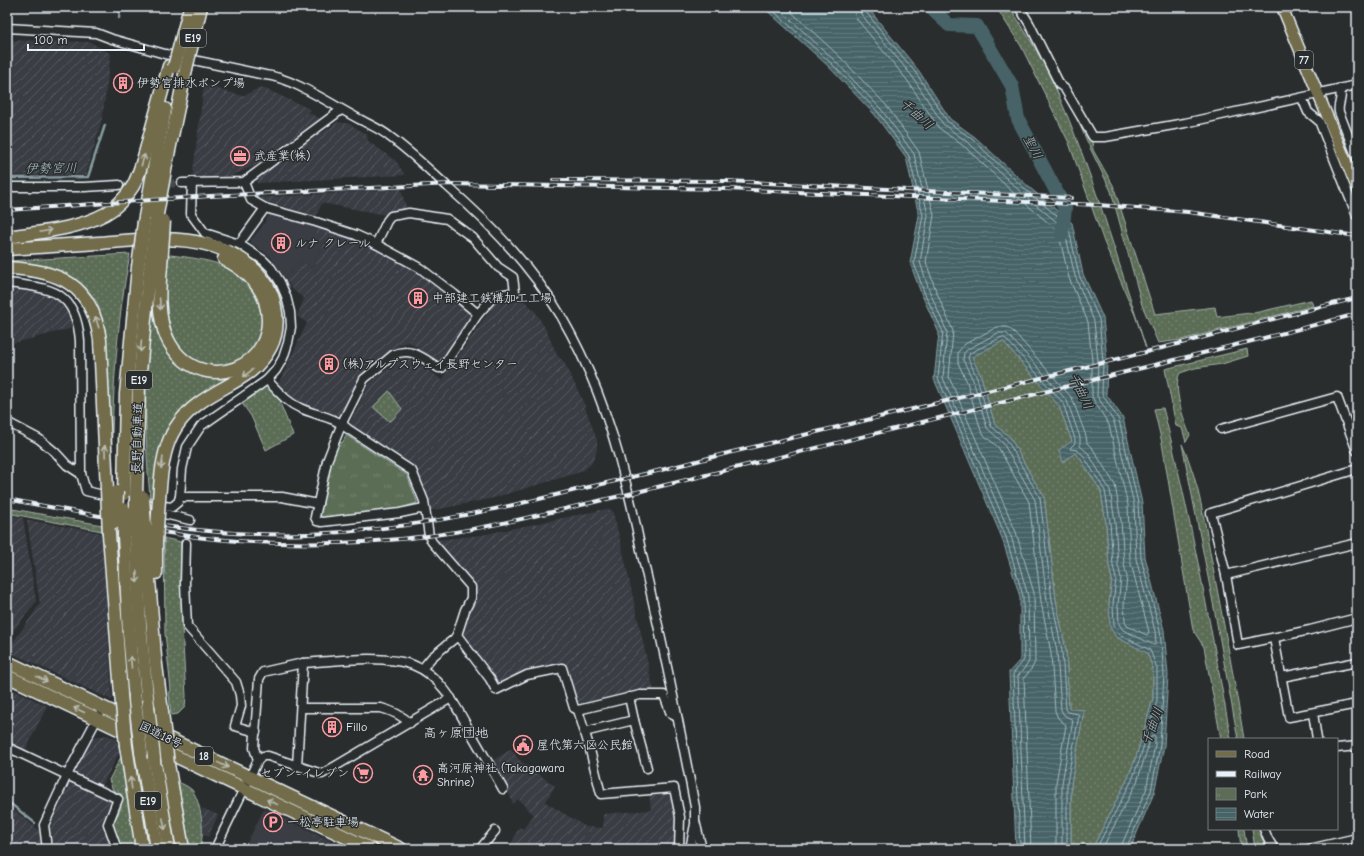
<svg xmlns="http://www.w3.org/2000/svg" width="1364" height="856" font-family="'Comic Neue','Klee One',sans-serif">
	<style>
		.built { fill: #3b3e44 }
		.industrial { fill: url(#industrial-furrows) }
		.grass { fill: url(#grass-dots); stroke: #a2afa8 }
		.park { fill: url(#park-tufts); stroke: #a2afa8 }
		.water { fill: url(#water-rules); stroke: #879ca1 }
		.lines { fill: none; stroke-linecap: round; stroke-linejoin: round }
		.shore { stroke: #a7b9be; stroke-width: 1 }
		.stream { stroke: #879ca1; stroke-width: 2.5 }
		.river { stroke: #466467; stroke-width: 14 }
		.minor-tunnel { stroke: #464a4c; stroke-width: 8; stroke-dasharray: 8 4; stroke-linecap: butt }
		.minor-casing { stroke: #e8f1f8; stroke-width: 11 }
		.major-casing { stroke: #e8f1f8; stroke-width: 13 }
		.highway-casing { stroke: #e8f1f8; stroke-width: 15 }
		.minor { stroke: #2a2d2e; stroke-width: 8 }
		.major { stroke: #726c4b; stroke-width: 10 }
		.highway { stroke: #726c4b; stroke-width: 12 }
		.rail-casing { stroke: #e8f1f8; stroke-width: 4 }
		.rail { stroke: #2a2d2e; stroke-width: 2.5; stroke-dasharray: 8; stroke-linecap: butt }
		.highway-bridge-casing { stroke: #e8f1f8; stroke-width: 15; stroke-linecap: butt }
		.highway-bridge { stroke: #726c4b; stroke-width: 12 }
		.oneway { stroke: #b9bcb3 }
		.labels { text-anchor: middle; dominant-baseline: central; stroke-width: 3; stroke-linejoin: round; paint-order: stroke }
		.shield { fill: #2a2d2e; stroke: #afb6bb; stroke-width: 1 }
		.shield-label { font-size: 11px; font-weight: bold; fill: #e8f1f8 }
		.poi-label { font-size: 12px; fill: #e8f1f8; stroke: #2a2d2e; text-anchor: start }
		.street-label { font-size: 12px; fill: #e8f1f8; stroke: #2a2d2e }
		.water-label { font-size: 13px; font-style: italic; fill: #a7b9be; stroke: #2a2d2e }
		.neighbourhood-label { font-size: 13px; fill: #e8f1f8; stroke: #2a2d2e }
	</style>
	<defs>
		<pattern id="industrial-furrows" width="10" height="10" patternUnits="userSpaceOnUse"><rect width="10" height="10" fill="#3b3e44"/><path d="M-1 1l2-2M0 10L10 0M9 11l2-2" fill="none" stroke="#575a60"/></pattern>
		<pattern id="grass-dots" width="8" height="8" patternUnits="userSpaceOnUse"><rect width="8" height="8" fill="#5c6d57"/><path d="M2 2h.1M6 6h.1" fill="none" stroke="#738270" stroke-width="1.8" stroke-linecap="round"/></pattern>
		<pattern id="park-tufts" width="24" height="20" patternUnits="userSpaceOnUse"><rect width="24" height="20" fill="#5c6d57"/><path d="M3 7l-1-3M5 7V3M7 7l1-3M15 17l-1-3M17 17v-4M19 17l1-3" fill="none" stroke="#738270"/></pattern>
		<pattern id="water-rules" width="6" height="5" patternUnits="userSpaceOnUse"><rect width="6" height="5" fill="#466467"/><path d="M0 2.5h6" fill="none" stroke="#617b7e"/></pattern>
	</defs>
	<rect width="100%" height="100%" fill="#2a2d2e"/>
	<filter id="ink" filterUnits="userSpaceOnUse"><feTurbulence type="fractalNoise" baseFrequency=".025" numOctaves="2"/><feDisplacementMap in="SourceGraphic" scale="8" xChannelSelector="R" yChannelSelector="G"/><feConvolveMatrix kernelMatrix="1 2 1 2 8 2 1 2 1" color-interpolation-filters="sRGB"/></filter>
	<g filter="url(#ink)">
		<g class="built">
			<polygon points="270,213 318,225 324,243 312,267 301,262 285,278 270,256 252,244 250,241 261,228"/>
			<polygon points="264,809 315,833 307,849 244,849"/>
		</g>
		<g class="industrial">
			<polygon points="7,40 90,42 111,54 102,119 86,175 7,175"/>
			<polygon points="204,85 243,96 261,87 310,109 309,113 321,119 254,166 224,179 192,179"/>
			<polygon points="338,122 350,124 367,135 368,141 396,161 405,175 257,183 254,178"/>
			<polygon points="401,189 407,210 386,215 322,203 316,216 253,198"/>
			<polygon points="318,225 356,239 389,254 436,284 473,316 441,361 438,361 409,342 402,344 392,349 368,368 359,376 341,418 338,419 290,400 277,387 307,323 297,316 304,299 291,288 285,278 301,262 312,267 324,244 314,239"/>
			<polygon points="7,288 43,292 55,296 63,303 71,316 73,328 14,343 7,327"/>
			<polygon points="522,299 535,311 546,330 557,355 564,362 582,399 597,440 597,449 595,457 591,464 584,470 577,473 490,499 429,511 413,468 349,425 369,384 376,377 397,363 398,360 402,358 414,360 442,380 497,300"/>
			<polygon points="606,509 612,510 621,543 654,692 581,705 576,703 564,664 528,671 499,685 461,633 474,592 436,540 482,535"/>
			<polygon points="7,515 23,518 36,602 7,639"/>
			<polygon points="27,520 102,533 112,700 7,651 40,604"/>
			<polygon points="7,687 47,706 25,751 7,743"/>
			<polygon points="107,735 117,739 120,751 101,788 72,774 93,737"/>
			<polygon points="511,749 519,760 555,786 545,802 586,827 603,828 603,814 651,810 649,793 671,791 677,816 677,849 509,849 519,827 523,829 534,815 518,799 513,804 509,793 491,762"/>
			<polygon points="71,781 113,801 106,822 111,849 53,849 49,829"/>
			<polygon points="7,805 39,830 42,849 7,849"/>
			<polygon points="202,808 218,815 208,837 203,834"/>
			<polygon points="315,833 347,849 307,849"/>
		</g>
		<g class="grass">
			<path d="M996,7H1010C1026,33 1044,61 1056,89C1093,173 1118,261 1146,348L1135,315L1104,242L1069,143L1021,46Z"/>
			<polygon points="1066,94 1092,141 1093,150 1113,185 1155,314 1215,307 1217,317 1259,312 1311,300 1313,306 1181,340 1158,343 1142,305 1111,191 1091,150"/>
			<path d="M130,254C116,323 113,394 111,464L107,356L104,325L97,302L86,288L67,275L43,266L8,264V261Z"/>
			<path d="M170,255C189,257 209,260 227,267C231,268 235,273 238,276C257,292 269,317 257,341C254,347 252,352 247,356C242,360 231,366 225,367C221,367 217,366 213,366C175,363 164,318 165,286C165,277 167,267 168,258Z"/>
			<path d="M153,303H156C157,313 157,324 160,334C164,349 184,369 198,375C209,379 221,377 232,377L177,416C158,439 157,470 154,498L150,497C144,433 144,367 153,303Z"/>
			<polygon points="1003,341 1059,406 1072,441 1063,462 1075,453 1080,458 1101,491 1106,523 1109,566 1112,579 1109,604 1116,637 1147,652 1153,668 1153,699 1136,757 1128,778 1092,849 1071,849 1071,784 1084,710 1069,709 1066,651 1056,600 1044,496 1033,479 1010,437 995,425 981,376 971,357"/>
			<path d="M1247,349L1248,356L1222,364L1195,368L1180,373C1172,386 1184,421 1190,435L1186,442L1182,428L1176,426L1165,369Z"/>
			<polygon points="265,386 268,386 283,401 280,403 293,435 266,450 251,416 241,402"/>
			<polygon points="389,391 402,409 392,420 389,421 374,408 374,406"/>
			<path d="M1163,408C1191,517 1211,628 1231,739H1221L1204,647L1193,630L1162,443L1154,409Z"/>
			<path d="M1182,444C1200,483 1205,526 1213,568C1224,625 1235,682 1244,739H1238L1215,613Z"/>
			<polygon points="7,508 102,525 102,531 7,513"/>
			<polygon points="164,538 181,542 182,627 186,696 185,707 178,714 171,715 169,693 171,690 165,633"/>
			<polygon points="122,755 132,826 137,849 121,849 119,845 113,823 121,808 121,794 113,790 109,780"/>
			<path d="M178,782C183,784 189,787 192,790C201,802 206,835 199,849H190Z"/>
			<polygon points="1239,829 1244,829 1247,849 1241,849"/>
			<polygon points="1252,829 1260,829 1267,849 1255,849"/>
		</g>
		<polygon class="park" points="346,435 407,475 417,501 417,503 398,509 323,518 319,514 333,453 336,444 343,442"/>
		<polygon class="water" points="763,7 867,7 919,71 950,119 975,137 1030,188 1072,223 1083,274 1103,318 1107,361 1106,394 1123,418 1142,503 1145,557 1164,630 1168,675 1164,746 1154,793 1130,849 1092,849 1128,778 1136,757 1153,699 1153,668 1147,653 1116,637 1110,627 1109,604 1112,579 1109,566 1106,523 1101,491 1080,458 1075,453 1063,462 1059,450 1072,441 1059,406 1003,341 972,357 981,376 995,425 1010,437 1033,479 1044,496 1056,600 1066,651 1069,709 1084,710 1071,784 1071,849 1016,849 1009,672 1020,660 1020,597 1002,538 934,379 939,333 921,293 910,263 919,216 906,157 875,115 827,65"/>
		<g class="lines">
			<g class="shore">
				<polyline points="769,7 830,62 878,112 909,156 923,215 914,263 924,292 943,332 938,378 1006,537 1023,596 1024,660 1013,674 1020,849"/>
				<polyline points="777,7 833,59 881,109 914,154 928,215 920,262 929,290 947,332 943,378 1011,536 1028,596 1029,661 1027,665 1018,676 1025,849"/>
				<polyline points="786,7 838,55 886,105 919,152 934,215 926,262 935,288 953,331 949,377 1016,532 1034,593 1035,662 1032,668 1024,678 1031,849"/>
				<polyline points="853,7 856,18 907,80 939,128 966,148 1020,199 1058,231 1069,278 1088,322 1092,361 1092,397 1109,425 1128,505 1130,560 1149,632 1147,635 1127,626 1125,622 1124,604 1127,577 1124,564 1121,521 1115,485 1093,449 1087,443 1086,436 1072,398 1014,332 1007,327 997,327 965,344 958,352 958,363 967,382 981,431 985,436 998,447 1029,502 1041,602 1051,653 1055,711 1058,718 1066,725 1056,783 1056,849"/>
				<polyline points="859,7 861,14 912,76 943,124 970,144 1024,195 1064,228 1075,276 1094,321 1098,361 1097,396 1114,422 1134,504 1136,559 1155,631 1156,644 1154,645 1123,630 1119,624 1118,604 1121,578 1118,565 1115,522 1110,490 1088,453 1080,446 1080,437 1067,401 1037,366 1006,333 998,333 968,349 964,353 963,360 973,380 987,428 1003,443 1035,500 1047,601 1057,652 1061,710 1064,715 1073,720 1062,783 1062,849"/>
				<polyline points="864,7 865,11 916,73 947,121 973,140 1027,191 1068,225 1079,275 1099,319 1103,361 1102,394 1119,420 1138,503 1141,558 1160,631 1164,674 1160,745 1151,791 1126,849"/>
				<polyline points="1067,849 1067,783 1079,715 1078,714 1068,712 1066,709 1062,651 1052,600 1040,498 1007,440 991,426 977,378 968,358 970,353 1002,337 1006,339 1063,403 1075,439 1075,443 1071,447 1070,449 1077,450 1083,455 1105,491 1110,522 1113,566 1116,579 1113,604 1114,626 1119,634 1150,650 1157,668 1157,701 1140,758 1132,780 1096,849"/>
				<polyline points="1102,849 1137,782 1151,737 1154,735 1155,737 1155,745 1146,790 1122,844 1121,849"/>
			</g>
			<g class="stream">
				<polyline points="119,18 120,7"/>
				<polyline points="7,178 88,177 105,125"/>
				<polyline points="7,801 35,823"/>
			</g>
			<polyline class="river" points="930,7 949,25 977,26 1012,86 1018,119 1065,208 1062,235"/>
			<g class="minor-tunnel">
				<polyline points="119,185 182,183"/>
				<polyline points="186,543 190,520"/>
			</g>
			<g class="minor-casing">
				<g id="minor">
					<polyline points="1019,7 1029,23 1060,85 1065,89 1093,137 1105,137 1185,123 1313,95 1319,95 1324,92 1357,85"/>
					<path d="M7,28L96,33L112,39L165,54L265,75C292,77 337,108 363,121C372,126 382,130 390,137C411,152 429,170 448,187C492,225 531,266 561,316C590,366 611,423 625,480C632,505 637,530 642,555C662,639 679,723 695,807V821L702,849"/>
					<path d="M1339,89C1344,97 1337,104 1339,112L1357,158"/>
					<polyline points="1302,98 1308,112 1319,121 1357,216"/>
					<path d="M244,182L251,200L265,208L316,222L356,235L376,244L420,268L454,294L478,314L442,368H439C424,359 411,346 393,355L364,379L342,423L327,461L315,517L317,521L322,522L400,513L419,509L425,510"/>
					<polyline points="182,183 244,182 341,110"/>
					<polyline points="7,187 84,187 119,185"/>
					<polyline points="239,244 265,208"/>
					<polyline points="376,244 387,221 391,216 409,213 447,219 473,238 498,267 513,277 515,292 494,296 478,314"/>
					<path d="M7,283C51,288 76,290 80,341L81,474L86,491L137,503L172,507L178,502L180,497L182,469L187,447L201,426L267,380L276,370L283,358L288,343L291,327L290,312L286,296L280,282L271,268L263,260L239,244L205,233L191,214L192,182"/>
					<path d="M267,380C277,390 286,402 300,408C315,415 335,417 348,429L412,471L424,501L429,536L432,542L471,587V598L465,610L457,635L454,639L432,657L422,669"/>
					<polyline points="7,422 39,439 55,452 67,465 81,474"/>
					<polyline points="1221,429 1337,397 1357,451"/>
					<polyline points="1357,469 1211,513 1226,575 1238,645 1310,630 1357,618"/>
					<polyline points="180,497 282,497 318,504"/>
					<polyline points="141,507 143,509 190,520"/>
					<polyline points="186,543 185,583 187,626 236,682 240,695 241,706 235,726 256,732"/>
					<polyline points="1226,575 1357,543"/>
					<polyline points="457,635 490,679 496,690 527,675 562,668 574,708 578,710 589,746 601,794 674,788 680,817 679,849"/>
					<polyline points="1274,638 1289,717 1357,704"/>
					<polyline points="1282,677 1357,662"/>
					<polyline points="629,697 634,720"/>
					<path d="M301,708H381C393,711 401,715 410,723"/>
					<polyline points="578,710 640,695 664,695 671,714 677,717"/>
					<polyline points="1313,713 1317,739"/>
					<polyline points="584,732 634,720 647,768"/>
					<polyline points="7,747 118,799 108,824 117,849"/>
					<polyline points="1337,748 1357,746"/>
					<polyline points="258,760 254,748 259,679 263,672 303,663"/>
					<path d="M297,766L303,663C335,661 383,654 413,665C442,676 457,708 471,733C482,752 493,771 503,789"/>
					<polyline points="1264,829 1268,839 1274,849"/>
					<polyline points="47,849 44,825 67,775 99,715"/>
					<polyline points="215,849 258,760 263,756 268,756 322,774 451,698"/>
					<polyline points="480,849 495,831"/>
					<polyline points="690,849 695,824"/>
					<polyline points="1309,849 1357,838"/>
				</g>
			</g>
			<g class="major-casing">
				<polyline id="major" points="1282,7 1357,188"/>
			</g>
			<g class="highway-casing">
				<g id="highway">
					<polyline points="156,220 166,165 186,69"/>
					<polyline points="144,222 165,109"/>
					<path d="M7,237C40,232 75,230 105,214C116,208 126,197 133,186C142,169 146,149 151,131C157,109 163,88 169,66"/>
					<path d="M7,249C37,247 68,245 98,243C151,239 213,230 255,270C265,280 273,293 275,307C281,334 271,354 251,371C234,384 215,391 198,404C164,429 162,461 159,500"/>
					<path d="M161,266C159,289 157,316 167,338C197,401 285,369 265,301C259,282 241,267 224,259"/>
					<path d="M7,268C59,270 92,284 100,340L107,490"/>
					<polyline points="124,494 126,394 138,267"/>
					<polyline points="136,496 139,383 150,266"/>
					<polyline points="109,534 121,694"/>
					<polyline points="124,536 129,633 135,701"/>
					<polyline points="136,538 140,625 148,706"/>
					<polyline points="146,540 155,657 162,712"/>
					<polyline points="156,573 156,542"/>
					<polyline points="7,662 401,849"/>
					<polyline points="7,676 371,849"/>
					<polyline points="126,746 142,849"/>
					<polyline points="141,752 157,849"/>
					<polyline points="154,758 169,849"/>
					<polyline points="168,764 183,849"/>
				</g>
			</g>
			<use href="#minor" class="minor"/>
			<use href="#major" class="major"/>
			<use href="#highway" class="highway"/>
			<g class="rail-casing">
				<g id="rail">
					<polyline points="553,180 726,181 1071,198"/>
					<polyline points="7,210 210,196 451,184 726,189 1098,205 1188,212 1357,236"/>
					<path d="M7,499C107,518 207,538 309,534C400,531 488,512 576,490C625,479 675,467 724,454C863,421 1003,388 1142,353C1214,335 1285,315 1357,298"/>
					<path d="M127,526C153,530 179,535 205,538C279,546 355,545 428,536C498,527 565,508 633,493L1264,338L1357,314"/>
				</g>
			</g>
			<use href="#rail" class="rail"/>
			<g class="highway-bridge-casing">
				<g id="highway-bridge">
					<polyline points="174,67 190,7"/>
					<polyline points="186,69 201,7"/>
					<polyline points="150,266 156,220"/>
					<polyline points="161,266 164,221"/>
					<polyline points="138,267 144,222"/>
					<polyline points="107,490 109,534"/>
					<polyline points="136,496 136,538"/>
					<polyline points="143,497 146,540"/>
					<polyline points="124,509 124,536"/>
					<polyline points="116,522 117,492"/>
					<polyline points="156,542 159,500"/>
					<polyline points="121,694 126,746"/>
					<polyline points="135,701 141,752"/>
					<polyline points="148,706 154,758"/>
					<polyline points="162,712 168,764"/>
				</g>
			</g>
			<use href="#highway-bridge" class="highway-bridge"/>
		</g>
		<defs><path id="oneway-shaft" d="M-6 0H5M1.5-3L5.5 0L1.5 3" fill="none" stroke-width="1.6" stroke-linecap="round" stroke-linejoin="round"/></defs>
		<g class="oneway">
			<use href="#oneway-shaft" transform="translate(143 160) rotate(-73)"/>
			<use href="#oneway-shaft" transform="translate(46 231) rotate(-9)"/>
			<use href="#oneway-shaft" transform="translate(160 304) rotate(86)"/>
			<use href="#oneway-shaft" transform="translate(97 322) rotate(-107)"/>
			<use href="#oneway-shaft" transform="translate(141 346) rotate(95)"/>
			<use href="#oneway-shaft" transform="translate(248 373) rotate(142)"/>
			<use href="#oneway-shaft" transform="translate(105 451) rotate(-92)"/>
			<use href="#oneway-shaft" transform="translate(162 463) rotate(99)"/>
			<use href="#oneway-shaft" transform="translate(137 577) rotate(88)"/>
			<use href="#oneway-shaft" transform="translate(131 662) rotate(-95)"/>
			<use href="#oneway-shaft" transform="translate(42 679) rotate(25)"/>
			<use href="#oneway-shaft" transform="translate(79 710) rotate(-155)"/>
			<use href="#oneway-shaft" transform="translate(223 765) rotate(26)"/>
			<use href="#oneway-shaft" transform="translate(131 783) rotate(-98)"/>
			<use href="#oneway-shaft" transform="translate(272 802) rotate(-155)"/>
			<use href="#oneway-shaft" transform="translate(164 824) rotate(79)"/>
		</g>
	</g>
	<defs>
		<g id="building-ring" transform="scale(1)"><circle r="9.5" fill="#2a2d2e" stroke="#ff9aa2" stroke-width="1.5"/><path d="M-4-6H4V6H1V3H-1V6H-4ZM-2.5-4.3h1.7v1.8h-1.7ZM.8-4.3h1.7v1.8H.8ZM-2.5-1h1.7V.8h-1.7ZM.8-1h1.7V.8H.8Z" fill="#ff9aa2"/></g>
		<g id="office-ring" transform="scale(1)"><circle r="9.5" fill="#2a2d2e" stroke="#ff9aa2" stroke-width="1.5"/><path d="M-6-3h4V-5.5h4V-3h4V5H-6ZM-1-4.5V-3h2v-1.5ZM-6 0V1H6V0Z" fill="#ff9aa2"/></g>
		<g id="civic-ring" transform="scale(1)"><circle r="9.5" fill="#2a2d2e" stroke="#ff9aa2" stroke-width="1.5"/><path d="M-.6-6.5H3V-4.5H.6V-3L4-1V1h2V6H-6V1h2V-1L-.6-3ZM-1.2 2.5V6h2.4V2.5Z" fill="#ff9aa2"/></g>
		<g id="supermarket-ring" transform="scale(1)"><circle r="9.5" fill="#2a2d2e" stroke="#ff9aa2" stroke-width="1.5"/><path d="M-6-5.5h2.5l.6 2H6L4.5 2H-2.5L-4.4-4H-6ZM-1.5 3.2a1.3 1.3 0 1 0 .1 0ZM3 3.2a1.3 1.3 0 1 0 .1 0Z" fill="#ff9aa2"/></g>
		<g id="temple-ring" transform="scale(1)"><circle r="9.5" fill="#2a2d2e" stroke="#ff9aa2" stroke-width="1.5"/><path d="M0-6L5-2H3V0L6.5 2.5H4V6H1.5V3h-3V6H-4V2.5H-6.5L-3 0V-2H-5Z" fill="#ff9aa2"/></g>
		<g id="parking-ring" transform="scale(1)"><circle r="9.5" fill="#2a2d2e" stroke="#ff9aa2" stroke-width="1.5"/><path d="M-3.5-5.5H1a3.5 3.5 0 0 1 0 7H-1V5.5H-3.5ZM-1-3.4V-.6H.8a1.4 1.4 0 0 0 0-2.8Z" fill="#ff9aa2"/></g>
	</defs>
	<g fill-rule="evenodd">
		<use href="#building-ring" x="123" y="83"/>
		<use href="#office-ring" x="240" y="156"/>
		<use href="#building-ring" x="281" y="243"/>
		<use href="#building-ring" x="418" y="298"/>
		<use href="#building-ring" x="329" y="364"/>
		<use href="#building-ring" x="332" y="727"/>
		<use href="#civic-ring" x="523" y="745"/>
		<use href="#supermarket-ring" x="363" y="773"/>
		<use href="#temple-ring" x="423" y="775"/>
		<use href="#parking-ring" x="273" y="822"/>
	</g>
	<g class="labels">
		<g class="shield">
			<rect x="180" y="29" width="26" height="18" rx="3"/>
			<rect x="1295" y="51" width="18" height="18" rx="3"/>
			<rect x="126" y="371" width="26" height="18" rx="3"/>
			<rect x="195" y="747" width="18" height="18" rx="3"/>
			<rect x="135" y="792" width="26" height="18" rx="3"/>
		</g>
		<g class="shield-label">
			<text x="193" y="38">E19</text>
			<text x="1304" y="60">77</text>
			<text x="139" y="380">E19</text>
			<text x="204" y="756">18</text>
			<text x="148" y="801">E19</text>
		</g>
		<g class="poi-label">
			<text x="137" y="83">伊勢宮排水ポンプ場</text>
			<text x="254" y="156">武産業(株)</text>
			<text x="295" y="243">ルナ クレール</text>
			<text x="432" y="298">中部建工鉄構加工工場</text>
			<text x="343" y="364">(株)アルプスウェイ長野センター</text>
			<text x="346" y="727">Fillo</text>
			<text x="537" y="745">屋代第六区公民館</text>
			<text x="437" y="768">高河原神社 (Takagawara<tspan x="437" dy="14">Shrine)</tspan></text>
			<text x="349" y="773" text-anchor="end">セブン-イレブン</text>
			<text x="287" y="822">一松亭駐車場</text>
		</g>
		<g class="street-label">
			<text transform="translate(137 438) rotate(-88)">長野自動車道</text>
			<text transform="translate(161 735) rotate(26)">国道18号</text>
		</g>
		<g class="water-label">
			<text transform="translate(917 114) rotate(42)">千曲川</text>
			<text transform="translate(1033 147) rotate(62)">聖川</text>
			<text transform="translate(51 168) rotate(-1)">伊勢宮川</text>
			<text transform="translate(1081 391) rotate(65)">千曲川</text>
			<text transform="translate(1152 726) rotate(-70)">千曲川</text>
		</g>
		<g class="neighbourhood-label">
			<text x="456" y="732">高ヶ原団地</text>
		</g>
	</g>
	<rect width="1364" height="856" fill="none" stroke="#2a2d2e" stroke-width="24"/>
	<rect x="12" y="12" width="1340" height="832" fill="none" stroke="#e8f1f8" stroke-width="1.5" filter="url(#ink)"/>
	<rect x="1208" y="738" width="130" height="92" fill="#2a2d2e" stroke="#767b7f"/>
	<rect x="1216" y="751" width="20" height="6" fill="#726c4b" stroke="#767b7f"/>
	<text x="1244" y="758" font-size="12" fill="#e8f1f8">Road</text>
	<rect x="1216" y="771" width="20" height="6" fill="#e8f1f8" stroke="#767b7f"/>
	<text x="1244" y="778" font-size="12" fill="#e8f1f8">Railway</text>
	<rect x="1216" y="788" width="20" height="12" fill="url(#park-tufts)" stroke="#767b7f"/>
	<text x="1244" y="798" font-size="12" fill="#e8f1f8">Park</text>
	<rect x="1216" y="808" width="20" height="12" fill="url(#water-rules)" stroke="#767b7f"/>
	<text x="1244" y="818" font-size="12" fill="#e8f1f8">Water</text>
	<path d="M28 44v6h116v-6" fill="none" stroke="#e8f1f8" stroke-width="2"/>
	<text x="34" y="44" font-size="12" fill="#e8f1f8" stroke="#2a2d2e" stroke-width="3" paint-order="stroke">100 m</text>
</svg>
